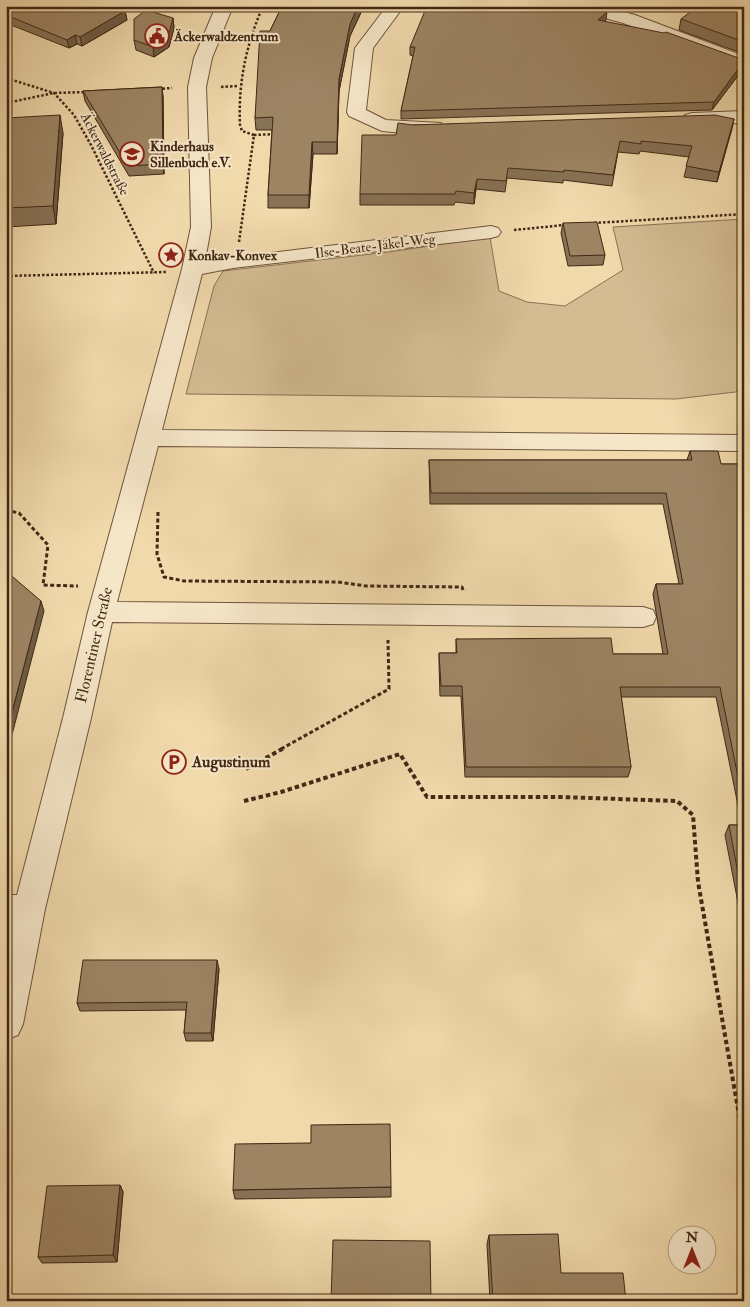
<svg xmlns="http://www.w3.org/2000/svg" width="750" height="1307" font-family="'IM FELL Double Pica',serif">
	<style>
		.green { fill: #d3bb92; stroke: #8b7254 }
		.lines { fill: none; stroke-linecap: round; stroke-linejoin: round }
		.minor-casing { stroke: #6e543a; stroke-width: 2 }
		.path-far2 { stroke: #432815; stroke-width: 2.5; stroke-dasharray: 2.5 2; stroke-linecap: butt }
		.path-far1 { stroke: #432815; stroke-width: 3; stroke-dasharray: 4 2.5; stroke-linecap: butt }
		.path { stroke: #432815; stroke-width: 4; stroke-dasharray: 4.5 3; stroke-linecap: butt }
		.minor { fill: #f5e6c8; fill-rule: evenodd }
		.wall { fill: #877255; stroke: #432815 }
		.shaded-wall { fill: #6e5c45; stroke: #432815 }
		.building { fill: #9d8463; stroke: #432815 }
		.labels { text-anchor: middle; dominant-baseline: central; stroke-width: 4; stroke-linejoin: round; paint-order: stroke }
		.far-poi-label { font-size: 14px; font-weight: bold; fill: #432815; stroke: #f5e6c8; text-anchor: start }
		.far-street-label { font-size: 14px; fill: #432815; stroke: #f5e6c8 }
		.street-label { font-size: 16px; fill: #432815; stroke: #f5e6c8 }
		.poi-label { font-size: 16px; font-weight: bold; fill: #432815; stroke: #f5e6c8; text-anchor: start }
	</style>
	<rect width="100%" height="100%" fill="#f0d9ab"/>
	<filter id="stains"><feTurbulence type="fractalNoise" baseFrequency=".004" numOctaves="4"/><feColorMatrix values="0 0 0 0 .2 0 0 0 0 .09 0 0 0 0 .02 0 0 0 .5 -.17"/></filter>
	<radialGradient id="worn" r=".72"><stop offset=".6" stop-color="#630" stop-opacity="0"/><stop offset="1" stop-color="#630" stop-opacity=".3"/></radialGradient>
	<polygon class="green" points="744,219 744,391 676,399 186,394 214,286 223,271 389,252 490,237 499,291 527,302 565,306 623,270 613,227"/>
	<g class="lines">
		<g class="minor-casing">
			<g id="minor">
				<polygon points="216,6 233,6 212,58 206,87 211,227 205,261 491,226 498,228 501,232 498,236 491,238 233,268 202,274 162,430 744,435 744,451 158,446 117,602 643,607 653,610 656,617 653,624 643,627 112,622 91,718 45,909 23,1024 18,1035 6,1040 6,942 10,923 6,923 6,895 17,895 63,718 88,612 182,269 191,227 188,87 194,58"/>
				<polygon points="387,6 404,6 373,48 366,110 386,120 441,123 443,127 441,131 413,134 382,131 349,116 347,112 355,48"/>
				<polygon points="574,6 602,6 635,15 744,56 744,67 623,23 576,10"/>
				<polygon points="744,111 744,123 692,125 685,123 683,119 685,115 692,113"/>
			</g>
		</g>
		<g class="path-far2">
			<polyline points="6,78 54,93 74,115 91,145 154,273"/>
			<polyline points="221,87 239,86"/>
			<polyline points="158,89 172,88"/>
			<polyline points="6,103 54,93 87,92"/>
			<polyline points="254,135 276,134"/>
			<polyline points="594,223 744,214"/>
			<polyline points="514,230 565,225"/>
			<path d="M239,242L254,135L242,131L240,125C238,83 246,45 263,6"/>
			<polyline points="6,276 166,272"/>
		</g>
		<g class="path-far1">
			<polyline points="6,510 19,513 48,545 43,585 78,586"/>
			<polyline points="158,512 157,554 164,577 184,581 338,582 366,586 462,587 463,590"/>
			<polyline points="281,749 389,689 388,640"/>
		</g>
		<g class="path">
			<polyline points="246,769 284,748"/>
			<polyline points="244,801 281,792 400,754 427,797 561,797 677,801 693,815 698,882 744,1143"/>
		</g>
		<use href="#minor" class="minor"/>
	</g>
	<g class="wall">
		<polygon points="6,6 125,11 127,20 82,46 77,44 69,48 6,23"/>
		<polygon points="282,6 364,6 350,36 339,91 337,154 313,154 309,208 268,208 268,195 272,130 256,130 255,118 270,31"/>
		<polygon points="610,6 620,6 618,8"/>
		<polygon points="744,6 744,54 679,30 681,19"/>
		<polygon points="173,18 174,28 169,47 154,57 136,50 134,40"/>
		<polygon points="606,20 604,22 743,69 712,110 401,119 401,111 413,56 410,55 410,47"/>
		<polygon points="162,87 163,97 164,174 129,176 85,101 83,91"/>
		<polygon points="6,118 63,133 56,224 6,227"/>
		<polygon points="734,119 717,182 684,177 689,157 640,151 639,154 618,152 612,186 563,180 563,183 507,178 505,192 476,189 474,204 455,202 454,205 360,205 360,194 396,135 413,125"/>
		<polygon points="563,223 605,255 603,265 568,266 561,233"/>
		<polygon points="690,451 721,464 744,464 744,934 725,835 729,825 742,825 716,697 621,697 631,767 628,777 465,777 461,696 440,696 439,663 439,653 456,653 456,639 613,654 663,654 653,594 656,584 679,584 663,504 430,504 429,460 687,460"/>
		<polygon points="219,969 213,1041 186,1041 184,1033 186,1010 80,1011 77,1003"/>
		<polygon points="120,1185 123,1192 117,1262 42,1263 38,1257"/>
		<polygon points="391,1187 391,1197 235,1199 233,1190"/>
		<polygon points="489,1235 561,1273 626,1301 490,1301 487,1244"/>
	</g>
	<g class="shaded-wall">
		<polygon points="358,6 364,6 350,36 339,91 337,154 339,79 350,24"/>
		<polygon points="125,11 127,20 82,46 80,37"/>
		<polygon points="607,12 606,20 597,29 598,20"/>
		<polygon points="173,18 174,28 169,47 154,57 153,47"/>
		<polygon points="75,35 77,44 69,48 67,40"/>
		<polygon points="744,61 743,69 712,110 714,102"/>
		<polygon points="162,87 163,97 164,174 163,164"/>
		<polygon points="60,115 63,133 56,224 53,206"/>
		<polygon points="734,119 732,129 717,182 719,172"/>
		<polygon points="312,142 313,154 309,208 309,195"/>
		<polygon points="477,179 476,189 474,204 474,193"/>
		<polygon points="41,601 44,611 6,758 6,735"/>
		<polygon points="217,960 219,969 213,1041 211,1033"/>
		<polygon points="120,1185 123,1192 117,1262 113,1255"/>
	</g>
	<g class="building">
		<polygon points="6,6 112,6 125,11 80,37 75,35 67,40 6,15"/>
		<polygon points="282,6 358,6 350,24 339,79 337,142 312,142 309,195 268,195 273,117 255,118 260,31 270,31"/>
		<polygon points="427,6 587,6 607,12 598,20 664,33 666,32 744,60 744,61 714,102 401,111 415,47 410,47"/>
		<polygon points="698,6 744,6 744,42 681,19"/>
		<polygon points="146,10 173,18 168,37 153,47 134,40 134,19"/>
		<polygon points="162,87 163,164 128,166 83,91"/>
		<polygon points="60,115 53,206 6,208 6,118"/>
		<polygon points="715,115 734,119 719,172 686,166 692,146 641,141 641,144 620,141 613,175 564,170 564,172 508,168 506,181 477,179 474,193 456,191 455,194 360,194 362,135 396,135 398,123 413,125"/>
		<polygon points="597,222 605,255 570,256 563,223"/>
		<polygon points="690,451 718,451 721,464 744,464 744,807 720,687 620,687 631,767 466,767 462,686 441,686 439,653 457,653 456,639 611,638 613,654 668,654 656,584 683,584 666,493 431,493 429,460 692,460"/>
		<polygon points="6,571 41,601 6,735"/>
		<polygon points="729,825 744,825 744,905"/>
		<polygon points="83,960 217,960 211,1033 184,1033 187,1002 77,1003"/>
		<polygon points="390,1124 391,1187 233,1190 235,1144 311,1143 311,1125"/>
		<polygon points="120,1185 113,1255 38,1257 47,1186"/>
		<polygon points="558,1234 561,1273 623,1273 626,1301 493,1301 489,1235"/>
		<polygon points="333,1240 430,1241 431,1301 331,1301"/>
	</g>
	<defs>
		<g id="civic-ring" transform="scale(1.25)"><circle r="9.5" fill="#f5e6c8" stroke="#8f2418" stroke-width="1.5"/><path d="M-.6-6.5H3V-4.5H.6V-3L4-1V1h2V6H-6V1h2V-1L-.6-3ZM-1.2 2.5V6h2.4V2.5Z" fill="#8f2418"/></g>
		<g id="school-ring" transform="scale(1.25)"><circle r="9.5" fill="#f5e6c8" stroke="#8f2418" stroke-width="1.5"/><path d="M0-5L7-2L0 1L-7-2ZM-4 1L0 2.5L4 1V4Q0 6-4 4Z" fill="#8f2418"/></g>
		<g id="sight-ring" transform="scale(1.25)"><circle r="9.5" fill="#f5e6c8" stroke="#8f2418" stroke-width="1.5"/><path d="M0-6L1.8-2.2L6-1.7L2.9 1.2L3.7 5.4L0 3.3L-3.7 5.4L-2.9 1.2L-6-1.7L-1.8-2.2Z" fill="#8f2418"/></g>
		<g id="parking-ring" transform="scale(1.25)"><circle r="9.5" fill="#f5e6c8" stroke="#8f2418" stroke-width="1.5"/><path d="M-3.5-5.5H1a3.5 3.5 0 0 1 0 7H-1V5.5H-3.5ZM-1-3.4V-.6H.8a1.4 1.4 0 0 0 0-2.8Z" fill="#8f2418"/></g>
	</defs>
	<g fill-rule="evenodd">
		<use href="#civic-ring" x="157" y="36"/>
		<use href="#school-ring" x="132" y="154"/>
		<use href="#sight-ring" x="171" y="255"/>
		<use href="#parking-ring" x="174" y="762"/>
	</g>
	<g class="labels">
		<g class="far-poi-label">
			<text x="174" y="36">Äckerwaldzentrum</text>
			<text x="150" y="146">Kinderhaus<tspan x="150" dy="16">Sillenbuch e.V.</tspan></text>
			<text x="188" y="255">Konkav-Konvex</text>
		</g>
		<g class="far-street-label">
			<text transform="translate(105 154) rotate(63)">Äckerwaldstraße</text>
			<text transform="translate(375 246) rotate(-7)">Ilse-Beate-Jäkel-Weg</text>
		</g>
		<g class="street-label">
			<text transform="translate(94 645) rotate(-77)">Florentiner Straße</text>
		</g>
		<g class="poi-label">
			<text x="192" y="762">Augustinum</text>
		</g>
	</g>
	<rect width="750" height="1307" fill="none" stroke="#f0d9ab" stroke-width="25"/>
	<rect x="8" y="8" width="735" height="1292" fill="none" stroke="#432815" stroke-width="2.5"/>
	<rect x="12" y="12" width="725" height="1282" fill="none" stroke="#432815"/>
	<g transform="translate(692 1250)"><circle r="24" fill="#f5e6c8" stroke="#ae9a80"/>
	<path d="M0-4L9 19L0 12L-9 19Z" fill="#8f2418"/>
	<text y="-8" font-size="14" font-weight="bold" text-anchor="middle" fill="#432815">N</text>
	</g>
	<rect width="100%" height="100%" filter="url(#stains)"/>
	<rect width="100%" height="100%" fill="url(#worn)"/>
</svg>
